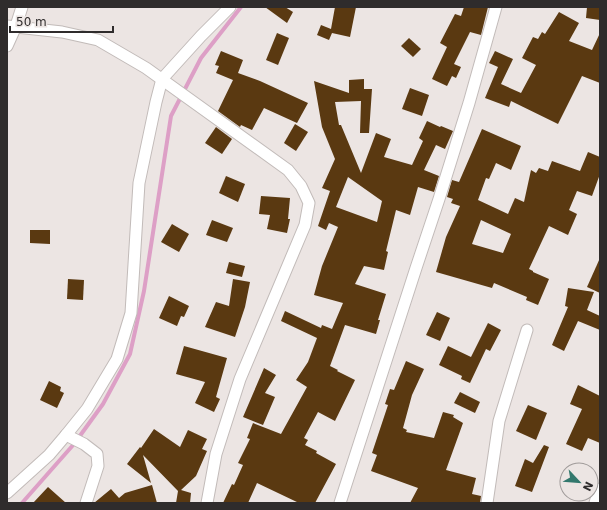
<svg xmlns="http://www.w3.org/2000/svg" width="607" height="510" font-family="'DejaVu Sans',sans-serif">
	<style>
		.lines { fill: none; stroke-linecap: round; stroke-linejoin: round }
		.stream { stroke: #dd9fc6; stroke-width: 4 }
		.building { fill: #5a3911; fill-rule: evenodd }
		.minor-casing { stroke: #c2bbb9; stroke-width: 13 }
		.tertiary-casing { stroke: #c2bbb9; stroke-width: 15 }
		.minor { stroke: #fff; stroke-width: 11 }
		.tertiary { stroke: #fff; stroke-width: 13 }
	</style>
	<rect width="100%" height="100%" fill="#ece5e3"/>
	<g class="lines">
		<polyline class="stream" points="22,503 74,444 103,404 130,354 144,291 171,116 201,58 241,7"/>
	</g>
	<g class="building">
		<polygon points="265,7 285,7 293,12 287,23"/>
		<polygon points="335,7 356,7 350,37 332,33 329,40 317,35 321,25 331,29"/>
		<polygon points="464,7 488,7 481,35 470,32 454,64 461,67 456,78 452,76 447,86 432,79 447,47 440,43 455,14 461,16"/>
		<polygon points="587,7 600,7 600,20 586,18"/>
		<polygon points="559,12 579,23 569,41 592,50 600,33 600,83 582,76 558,124 511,101 509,107 485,98 498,67 489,63 495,51 513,59 501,84 521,93 536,65 522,58 533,37 538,39 542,32 545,34"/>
		<polygon points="277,33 289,38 278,65 266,60"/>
		<polygon points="409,38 421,49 413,57 401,46"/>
		<polygon points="221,51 243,60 238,73 260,81 308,103 297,123 264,108 252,130 241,125 240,127 218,111 233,80 216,73 219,66 215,65"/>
		<path d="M364,79V89H372L369,133H360L361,101L335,102L339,125H341L361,173L376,133L391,139L384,157L412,165L423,141L419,138L427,121L440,127L441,126L453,131L445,149L436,145L424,170L439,176L434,192L418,187L410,215L396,210L386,251L388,252L384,270L364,266L355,284L386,294L378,320H380L376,334L345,325L330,366L338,370L337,371L355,380L335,421L318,412L304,438L308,440L305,445L317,451L316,453L336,464L315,503H299L257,483L248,503H223L232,484L234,485L243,465L238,463L250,439L247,438L253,423L281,434L307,387L296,380L308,362L317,338L281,321L285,311L321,328L322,325L332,329L343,303L314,295L322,266L338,227L329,223L326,230L318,226L330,191L322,188L335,159L322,127L314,81L349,93V80ZM348,177L382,201L377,222L336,207Z"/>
		<polygon points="410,88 429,95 422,116 402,109"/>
		<polygon points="295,124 308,132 296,151 284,143"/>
		<polygon points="216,127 232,139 222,154 205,143"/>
		<path d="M482,129L521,146L511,170L496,163L489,179L486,178L478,200L508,214L515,198L524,202L531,170L536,173L539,168L548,171L552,161L580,171L588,152L600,157V174L592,196L577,191L569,210L577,214L568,235L549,226L529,269L533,271V272L549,279L538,305L526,300L527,297L494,283L492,288L436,272L446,237L460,206L451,203L453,199L447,197L452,180L459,182ZM481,220L511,234L503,253L472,244Z"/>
		<polygon points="226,176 245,184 238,202 219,193"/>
		<polygon points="261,196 290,198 288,219 290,219 287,233 267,229 270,215 259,214"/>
		<polygon points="212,220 233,228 227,242 206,235"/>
		<polygon points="172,224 189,234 179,252 161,242"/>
		<polygon points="30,230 50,230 50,244 30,243"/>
		<polygon points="600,258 600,293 587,287"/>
		<polygon points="229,262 245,266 242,277 226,273"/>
		<polygon points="68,279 84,280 83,300 67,299"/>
		<polygon points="233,279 250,282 245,307 235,337 205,327 216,302 229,306"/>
		<polygon points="568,288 594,292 587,310 600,316 600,330 578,321 564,351 552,345 568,307 565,306"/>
		<polygon points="169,296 189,306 184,317 181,316 177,326 159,318"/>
		<polygon points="437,312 450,318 440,341 426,335"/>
		<polygon points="488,323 501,330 490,351 486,349 470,383 461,379 462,376 439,365 448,346 471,357"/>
		<polygon points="184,346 227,358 216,397 220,399 214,412 195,403 205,382 176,374"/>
		<polygon points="406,361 424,369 412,395 403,428 407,430 406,432 434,438 443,412 454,415 453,417 463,423 446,470 476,478 472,494 481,496 480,503 410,503 418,488 371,471 377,455 372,453 388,405 385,404 390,389 394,390"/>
		<polygon points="264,368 276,375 265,393 275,397 263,425 243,417"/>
		<polygon points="49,381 61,387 60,391 64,393 57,408 40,400"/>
		<polygon points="578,385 600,396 600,443 588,438 582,451 566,444 582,409 570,404"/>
		<polygon points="460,392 480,402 475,413 454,403"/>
		<polygon points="528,405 547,413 536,440 516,431"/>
		<polygon points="154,429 180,447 188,430 207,439 202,449 207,451 196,476 181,490 191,493 190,503 176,503 178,491 143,455 151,483 127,464 140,447 141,448"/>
		<polygon points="544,445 549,447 532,492 515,486 525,459 533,463"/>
		<polygon points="152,485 157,503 94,503 111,489 119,498 125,493"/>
		<polygon points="48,487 66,503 33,503"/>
	</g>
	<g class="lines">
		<g class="minor-casing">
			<g id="minor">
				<polyline points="7,26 62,32 98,40 146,68 288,170 301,186 309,203 305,225 240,379 216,454 207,503"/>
				<polyline points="7,46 16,26 22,7"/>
				<polyline points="66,435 84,444 97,454 98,466 86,503"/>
				<polyline points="7,493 49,455 66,435 87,409 117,359 131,313 139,183 156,102 162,79 201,36 230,7"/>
				<polyline points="340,503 416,268 439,199 469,103 496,7"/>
				<polyline points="487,503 499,421 527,330"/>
			</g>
		</g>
		<g class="tertiary-casing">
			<polyline id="tertiary" points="596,503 600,490"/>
		</g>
		<use href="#minor" class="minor"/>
		<use href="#tertiary" class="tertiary"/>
	</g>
	<rect width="607" height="510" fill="none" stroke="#2f2c2c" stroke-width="16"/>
	<g transform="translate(579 482) rotate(116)"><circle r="19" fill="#ece5e3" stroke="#a09b9a"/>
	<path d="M0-3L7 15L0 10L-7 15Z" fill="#33786d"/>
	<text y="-6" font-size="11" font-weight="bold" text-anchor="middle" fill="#2f2c2c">N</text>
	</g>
	<path d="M10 26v6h103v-6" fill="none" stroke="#2f2c2c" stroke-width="2"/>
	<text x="16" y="26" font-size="12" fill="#2f2c2c" stroke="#ece5e3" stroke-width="3" paint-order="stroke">50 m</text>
</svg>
